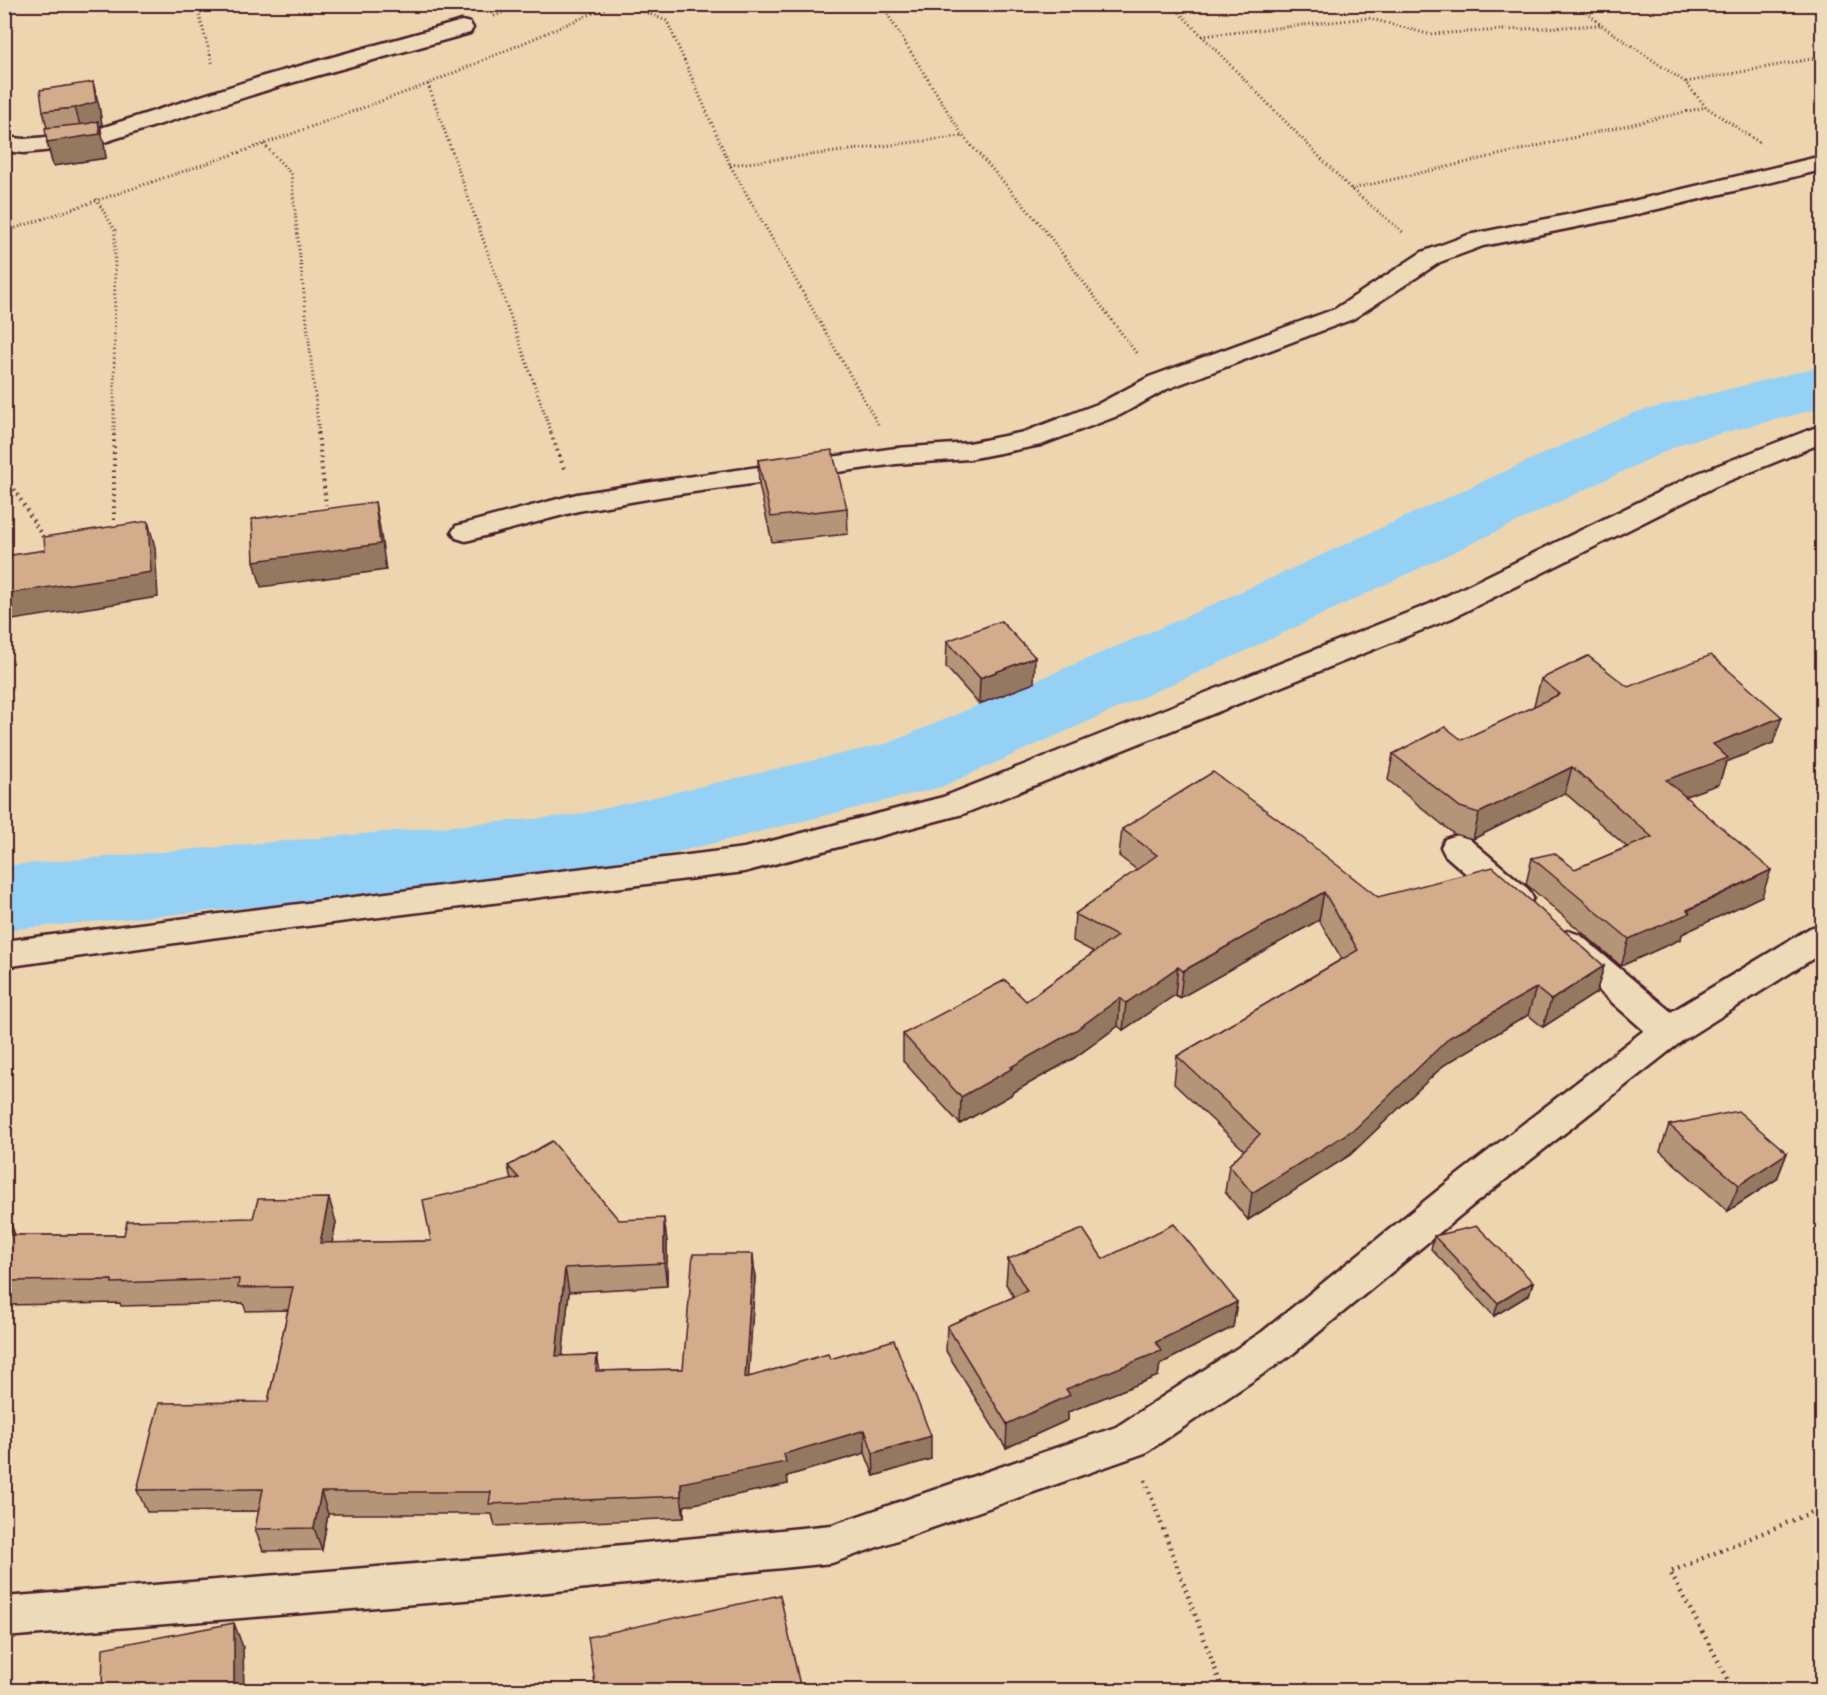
<svg xmlns="http://www.w3.org/2000/svg" width="1827" height="1695" font-family="Mynerve,sans-serif">
	<style>
		.lines { fill: none; stroke-linecap: round; stroke-linejoin: round }
		.river { fill: #95d1f5; fill-rule: evenodd }
		.street-casing { stroke: #4a1f2b; stroke-width: 5 }
		.secondary-casing { stroke: #4a1f2b; stroke-width: 5 }
		.path-far2 { stroke: #4a1f2b; stroke-width: 3; stroke-dasharray: 1 3; stroke-linecap: butt }
		.path-far1 { stroke: #4a1f2b; stroke-width: 4; stroke-dasharray: 1.5 4.5; stroke-linecap: butt }
		.path { stroke: #4a1f2b; stroke-width: 4.5; stroke-dasharray: 1.5 5; stroke-linecap: butt }
		.street { fill: #eddab8; fill-rule: evenodd }
		.secondary { fill: #eddab8; fill-rule: evenodd }
		.wall { fill: #b59578; stroke: #4a1f2b; stroke-width: 1.5 }
		.shaded-wall { fill: #947961; stroke: #4a1f2b; stroke-width: 1.5 }
		.building { fill: #d3ad8b; stroke: #4a1f2b; stroke-width: 1.5 }
	</style>
	<rect width="100%" height="100%" fill="#edd5b0"/>
	<filter id="ink" filterUnits="userSpaceOnUse"><feTurbulence type="fractalNoise" baseFrequency=".0167" numOctaves="2"/><feDisplacementMap in="SourceGraphic" scale="12" xChannelSelector="R" yChannelSelector="G"/><feConvolveMatrix kernelMatrix="1 2 1 2 8 2 1 2 1" color-interpolation-filters="sRGB"/></filter>
	<g filter="url(#ink)">
		<g class="lines">
			<polygon class="river" points="1822,366 1822,408 1683,443 1237,655 941,787 576,877 4,930 4,866 576,815 889,743 1181,619 1633,413"/>
			<g class="street-casing">
				<g id="street">
					<polygon points="462,21 470,23 473,28 470,33 280,86 92,146 24,153 4,151 4,137 24,139 82,134 264,76"/>
					<polygon points="1822,156 1822,170 1616,219 1483,246 1440,262 1353,319 1167,389 1120,415 1041,445 969,459 896,464 665,496 578,511 466,541 456,538 452,532 456,526 577,494 665,480 896,448 969,443 1024,432 1100,403 1149,377 1335,309 1422,252 1468,235 1616,205"/>
					<polygon points="1822,425 1822,443 1716,486 1452,618 963,814 744,872 218,937 4,967 4,941 744,848 943,797 1430,604 1696,474"/>
					<polygon points="1457,835 1469,839 1528,889 1533,898 1528,907 1516,910 1504,907 1445,855 1441,847 1445,839"/>
					<polygon points="1568,931 1580,935 1682,1021 1687,1031 1682,1041 1669,1045 1656,1041 1556,953 1551,944 1556,935"/>
				</g>
			</g>
			<g class="secondary-casing">
				<polygon id="secondary" points="1822,924 1822,953 1682,1041 1473,1205 1290,1356 1145,1453 832,1563 489,1598 4,1637 4,1597 489,1558 832,1525 1116,1427 1262,1332 1447,1183 1656,1021 1810,928"/>
			</g>
			<g class="path-far2">
				<polyline points="196,4 213,65"/>
				<polyline points="625,4 667,21 730,165 878,424"/>
				<polyline points="881,4 963,136 1041,225 1137,354"/>
				<polyline points="1171,4 1351,189 1404,233"/>
				<polyline points="1578,4 1601,25 1685,82 1706,107 1760,143"/>
				<polyline points="1586,10 1611,4"/>
				<polyline points="494,16 524,4"/>
				<polyline points="1202,36 1368,18 1428,34 1601,25"/>
				<polyline points="1686,82 1822,57"/>
				<polyline points="428,84 552,434"/>
				<polyline points="264,144 291,174 319,434"/>
				<polyline points="730,165 963,136"/>
				<polyline points="1351,189 1706,107"/>
				<polyline points="96,199 115,230 114,434"/>
				<polyline points="4,232 264,144 428,84 614,4"/>
			</g>
			<g class="path-far1">
				<polyline points="318,433 326,505"/>
				<polyline points="551,433 565,471"/>
				<polyline points="4,484 13,487 44,539"/>
				<polyline points="114,520 114,433"/>
			</g>
			<g class="path">
				<polyline points="1145,1480 1223,1690"/>
				<polyline points="1734,1690 1670,1572 1822,1508"/>
			</g>
			<use href="#street" class="street"/>
			<use href="#secondary" class="secondary"/>
		</g>
		<g class="wall">
			<polygon points="99,106 102,125 100,126 104,144 106,158 53,166 47,142 47,128 43,111"/>
			<polygon points="758,460 847,508 848,534 772,542 759,485"/>
			<polygon points="947,641 1034,683 979,704 946,667"/>
			<polygon points="1541,679 1628,687 1773,743 1726,762 1719,784 1685,796 1762,896 1682,934 1681,939 1621,966 1526,884 1532,858 1575,869 1627,847 1565,793 1473,839 1454,834 1388,780 1393,754 1462,740 1535,706 1534,705"/>
			<polygon points="1122,829 1378,897 1604,966 1596,993 1543,1027 1528,1015 1444,1065 1350,1155 1248,1220 1225,1192 1229,1165 1244,1150 1174,1084 1177,1056 1342,959 1319,920 1180,998 1175,995 1123,1030 1118,1026 1074,1058 1012,1093 1011,1095 960,1124 903,1061 903,1034 1026,1001 1094,952 1073,941 1075,914 1137,870 1119,856"/>
			<polygon points="1669,1125 1787,1153 1777,1179 1728,1211 1660,1151"/>
			<polygon points="508,1166 619,1220 667,1241 667,1286 569,1292 562,1356 597,1355 599,1371 683,1369 755,1277 748,1377 830,1359 931,1459 874,1476 865,1453 787,1476 788,1484 684,1506 684,1518 495,1526 492,1514 328,1514 322,1550 263,1551 255,1529 259,1511 147,1512 137,1490 268,1402 288,1310 246,1311 243,1303 121,1306 120,1303 4,1305 4,1220 9,1220 15,1235 124,1235 336,1222 332,1243 431,1241 511,1180"/>
			<polygon points="1434,1236 1533,1282 1529,1295 1494,1316 1431,1249"/>
			<polygon points="1008,1259 1103,1259 1237,1302 1233,1327 1160,1364 1158,1376 1068,1412 1068,1420 1006,1448 946,1351 947,1326 1014,1297 1006,1284"/>
		</g>
		<g class="shaded-wall">
			<polygon points="93,82 99,106 102,125 100,126 104,144 106,158 53,166 47,142 82,132 75,108"/>
			<polygon points="375,502 380,528 386,570 261,587 254,561"/>
			<polygon points="148,521 155,547 158,597 13,620 4,594"/>
			<polygon points="1035,657 1034,683 979,704 980,678"/>
			<polygon points="1782,717 1773,743 1726,762 1719,784 1658,806 1666,780 1713,744"/>
			<polygon points="1572,767 1565,793 1473,839 1479,813"/>
			<polygon points="1771,870 1762,896 1682,934 1681,939 1621,966 1629,939"/>
			<polygon points="1324,892 1319,920 1180,998 1183,971"/>
			<polygon points="1604,966 1596,993 1543,1027 1551,1000"/>
			<polygon points="1178,967 1175,995 1123,1030 1126,1003"/>
			<polygon points="1536,988 1528,1015 1444,1065 1350,1155 1248,1220 1252,1193 1450,1037"/>
			<polygon points="1120,998 1118,1026 1074,1058 1012,1093 1011,1095 960,1124 961,1097"/>
			<polygon points="1787,1153 1777,1179 1728,1211 1739,1185"/>
			<polygon points="329,1198 336,1222 327,1267 320,1243"/>
			<polygon points="664,1218 667,1241 667,1286 664,1263"/>
			<polygon points="9,1220 19,1244 4,1236"/>
			<polygon points="753,1254 755,1277 747,1401 745,1378"/>
			<polygon points="565,1268 569,1292 560,1379 556,1356"/>
			<polygon points="1533,1282 1529,1295 1494,1316 1498,1303"/>
			<polygon points="1237,1302 1233,1327 1160,1364 1158,1376 1068,1412 1068,1420 1006,1448 1007,1424 1066,1389 1156,1342"/>
			<polygon points="597,1355 601,1378 596,1371"/>
			<polygon points="865,1430 865,1453 787,1476 788,1484 684,1506 684,1518 681,1496 681,1483"/>
			<polygon points="931,1436 931,1459 874,1476 873,1453"/>
			<polygon points="321,1492 328,1514 322,1550 314,1528"/>
			<polygon points="234,1623 243,1647 244,1690 234,1690"/>
		</g>
		<g class="building">
			<polygon points="93,82 96,102 75,108 43,111 40,90"/>
			<polygon points="98,121 100,134 47,142 45,128 86,124"/>
			<polygon points="832,450 847,508 771,517 758,460"/>
			<polygon points="375,502 380,544 254,561 252,519"/>
			<polygon points="148,521 151,572 4,594 5,556 45,550 44,537"/>
			<polygon points="1001,621 1035,657 980,678 947,641"/>
			<polygon points="1711,655 1782,717 1713,744 1728,758 1666,780 1771,870 1687,910 1690,913 1629,939 1532,858 1554,853 1575,869 1652,837 1572,767 1479,813 1460,807 1393,754 1445,727 1462,740 1560,694 1541,679 1588,656 1628,687"/>
			<polygon points="1213,772 1282,822 1378,897 1493,867 1604,966 1551,1000 1536,988 1450,1037 1356,1128 1252,1193 1229,1165 1260,1134 1177,1056 1358,950 1324,892 1183,971 1178,967 1126,1003 1120,998 1076,1030 1011,1067 1013,1068 961,1097 903,1034 1005,980 1026,1001 1117,936 1075,914 1157,855 1122,829"/>
			<polygon points="1738,1111 1787,1153 1739,1185 1669,1125"/>
			<polygon points="552,1141 619,1220 664,1218 664,1263 565,1268 556,1356 597,1355 596,1371 683,1369 693,1254 753,1254 745,1378 828,1354 830,1359 894,1340 931,1436 873,1453 865,1430 784,1454 786,1462 681,1483 681,1496 489,1504 491,1492 321,1492 314,1528 255,1529 263,1489 137,1490 159,1403 268,1402 293,1287 238,1288 239,1279 112,1283 112,1280 4,1281 4,1235 124,1235 127,1221 253,1218 258,1199 329,1198 320,1243 431,1241 423,1200 519,1178 508,1166"/>
			<polygon points="4,1220 9,1220 4,1233"/>
			<polygon points="1174,1224 1237,1302 1156,1342 1161,1351 1066,1389 1070,1395 1007,1424 947,1326 1027,1291 1008,1259 1083,1229 1103,1259"/>
			<polygon points="1477,1226 1533,1282 1498,1303 1434,1236"/>
			<polygon points="780,1595 801,1690 596,1690 588,1637"/>
			<polygon points="234,1623 234,1690 102,1690 103,1648"/>
		</g>
	</g>
	<rect width="1827" height="1695" fill="none" stroke="#eddab8" stroke-width="24"/>
	<rect x="12" y="12" width="1803" height="1671" fill="none" stroke="#4a1f2b" stroke-width="2" filter="url(#ink)"/>
</svg>
